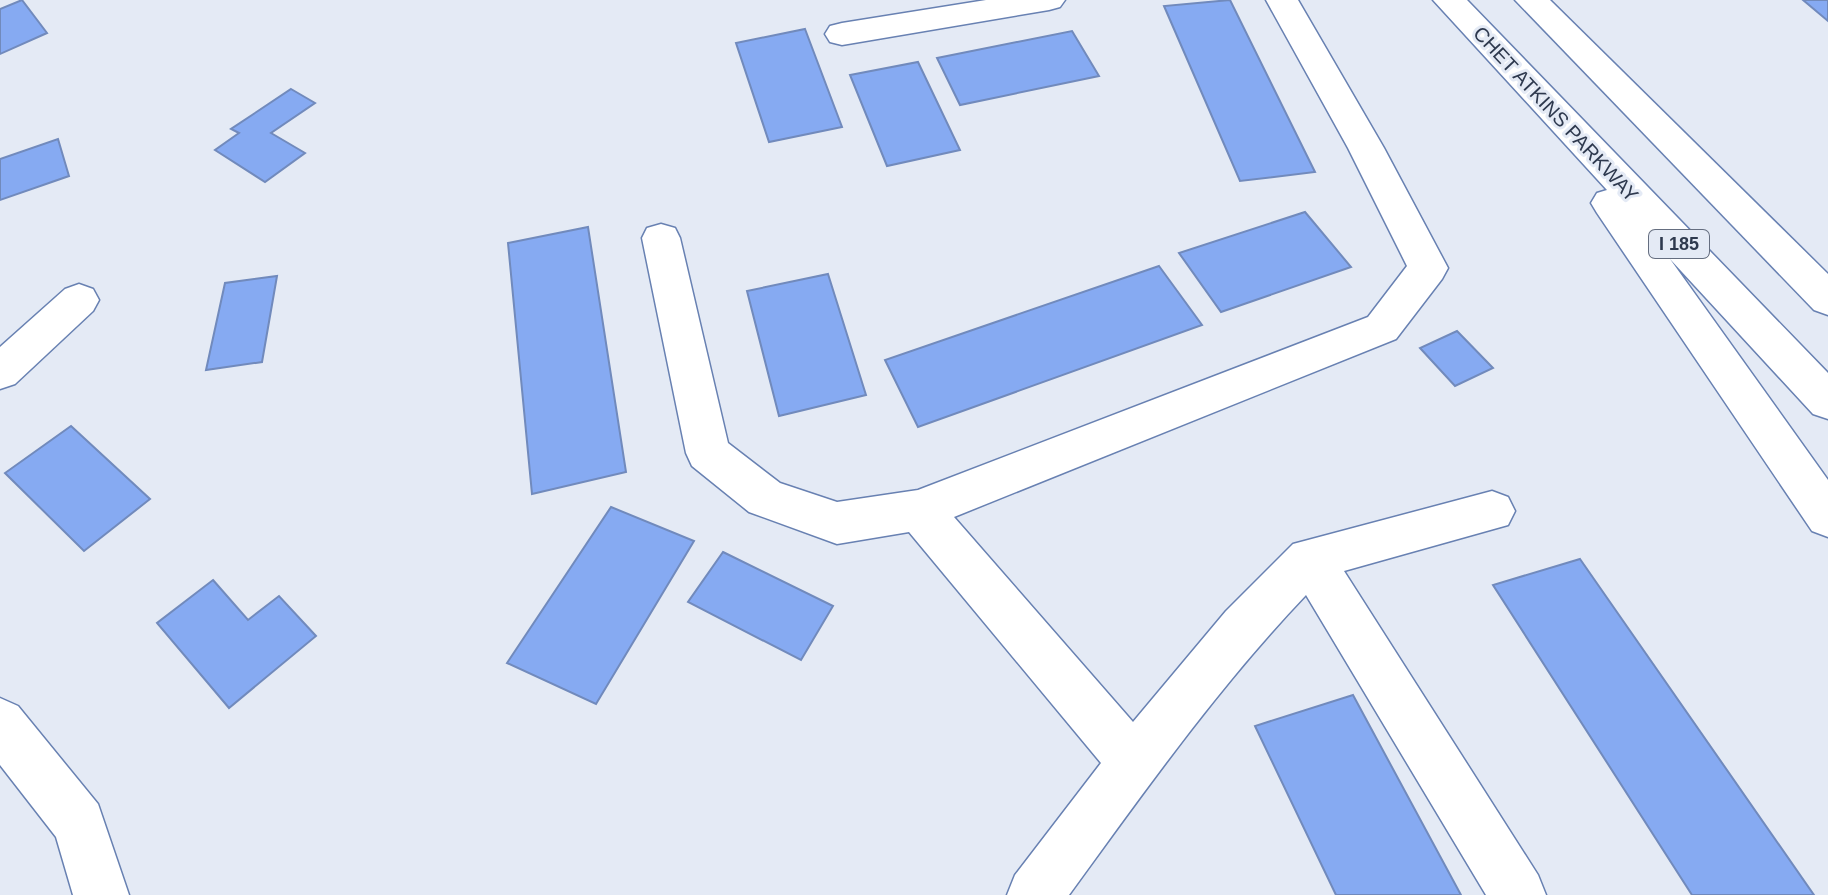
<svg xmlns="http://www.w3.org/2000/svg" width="1828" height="895" font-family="Arial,sans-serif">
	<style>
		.building { fill: #86aaf2; stroke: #718abc; stroke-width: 2 }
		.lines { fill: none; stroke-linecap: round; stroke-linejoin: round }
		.minor-casing { stroke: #6881b2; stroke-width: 3 }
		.highway-casing { stroke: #6881b2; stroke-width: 3 }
		.minor { fill: #fff; fill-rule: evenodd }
		.highway { fill: #fff; fill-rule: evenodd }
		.labels { text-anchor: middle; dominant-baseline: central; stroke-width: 6; stroke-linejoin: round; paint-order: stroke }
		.shield { fill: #e4eaf5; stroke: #656e80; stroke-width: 2 }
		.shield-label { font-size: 18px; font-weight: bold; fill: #2e394e }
		.street-label { font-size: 20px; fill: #2e394e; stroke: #e4eaf5 }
	</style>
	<rect width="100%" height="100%" fill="#e4eaf5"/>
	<g class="building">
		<polygon points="22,0 47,33 0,54 0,9"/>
		<polygon points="1230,0 1315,172 1240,181 1164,6"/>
		<polygon points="1803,0 1828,0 1828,21"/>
		<polygon points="805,29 842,127 769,142 736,43"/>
		<polygon points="1072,31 1099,76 960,105 937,58"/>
		<polygon points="918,62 960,150 887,166 850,75"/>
		<polygon points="291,89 315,103 271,133 305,153 265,182 215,150 239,133 231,129"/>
		<polygon points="58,139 69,176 0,200 0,159"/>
		<polygon points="1305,212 1351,267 1221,312 1179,253"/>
		<polygon points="588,227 626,472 532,494 508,243"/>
		<polygon points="1159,266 1202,325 918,427 885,360"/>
		<polygon points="828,274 866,395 779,416 747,291"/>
		<polygon points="277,276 262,362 206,370 225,283"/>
		<polygon points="1457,331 1493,368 1455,386 1420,348"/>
		<polygon points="71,426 150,499 84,551 5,473"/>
		<polygon points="611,507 694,541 596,704 507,663"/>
		<polygon points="723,552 833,606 801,660 688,602"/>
		<polygon points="1580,559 1814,895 1692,895 1493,585"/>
		<polygon points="213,580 248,620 279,596 316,636 229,708 157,623"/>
		<polygon points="1353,695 1461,895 1336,895 1255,726"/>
	</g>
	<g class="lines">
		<g class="minor-casing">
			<g id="minor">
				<polygon points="986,0 1065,0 1060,7 1049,10 842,45 830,42 825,34 830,26 842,23"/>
				<path d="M1266,0H1298L1384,148L1448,268L1442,279L1396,339L954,517L1133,722L1226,611L1293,544L1492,491L1508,497L1515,511L1508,525L1344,571L1538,875L1546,895H1486L1306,595C1218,687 1144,792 1069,895H1007L1015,875L1101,763L909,532L837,544L749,512L692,466L686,453L642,238L647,228L661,224L675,228L680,238L728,443L780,483L837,502L918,490L1368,317L1407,266L1348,148Z"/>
				<polygon points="79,284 93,289 99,300 93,311 15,384 0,389 0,347 65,289"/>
				<polygon points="0,698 18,706 98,804 129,895 73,895 56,837 0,765"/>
			</g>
		</g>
		<g class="highway-casing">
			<g id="highway">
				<polygon points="1433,0 1467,0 1828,373 1828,419 1813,414 1670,259 1828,480 1828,537 1812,531 1597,213 1591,203 1597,193 1607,190"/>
				<polygon points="1515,0 1550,0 1828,274 1828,315 1814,310"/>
			</g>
		</g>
		<use href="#minor" class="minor"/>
		<use href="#highway" class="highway"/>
	</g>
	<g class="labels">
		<rect class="shield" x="1649" y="230" width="60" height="28" rx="6"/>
		<g class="shield-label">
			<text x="1679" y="244">I 185</text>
		</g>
		<g class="street-label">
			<text transform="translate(1556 114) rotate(47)">CHET ATKINS PARKWAY</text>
		</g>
	</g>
</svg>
